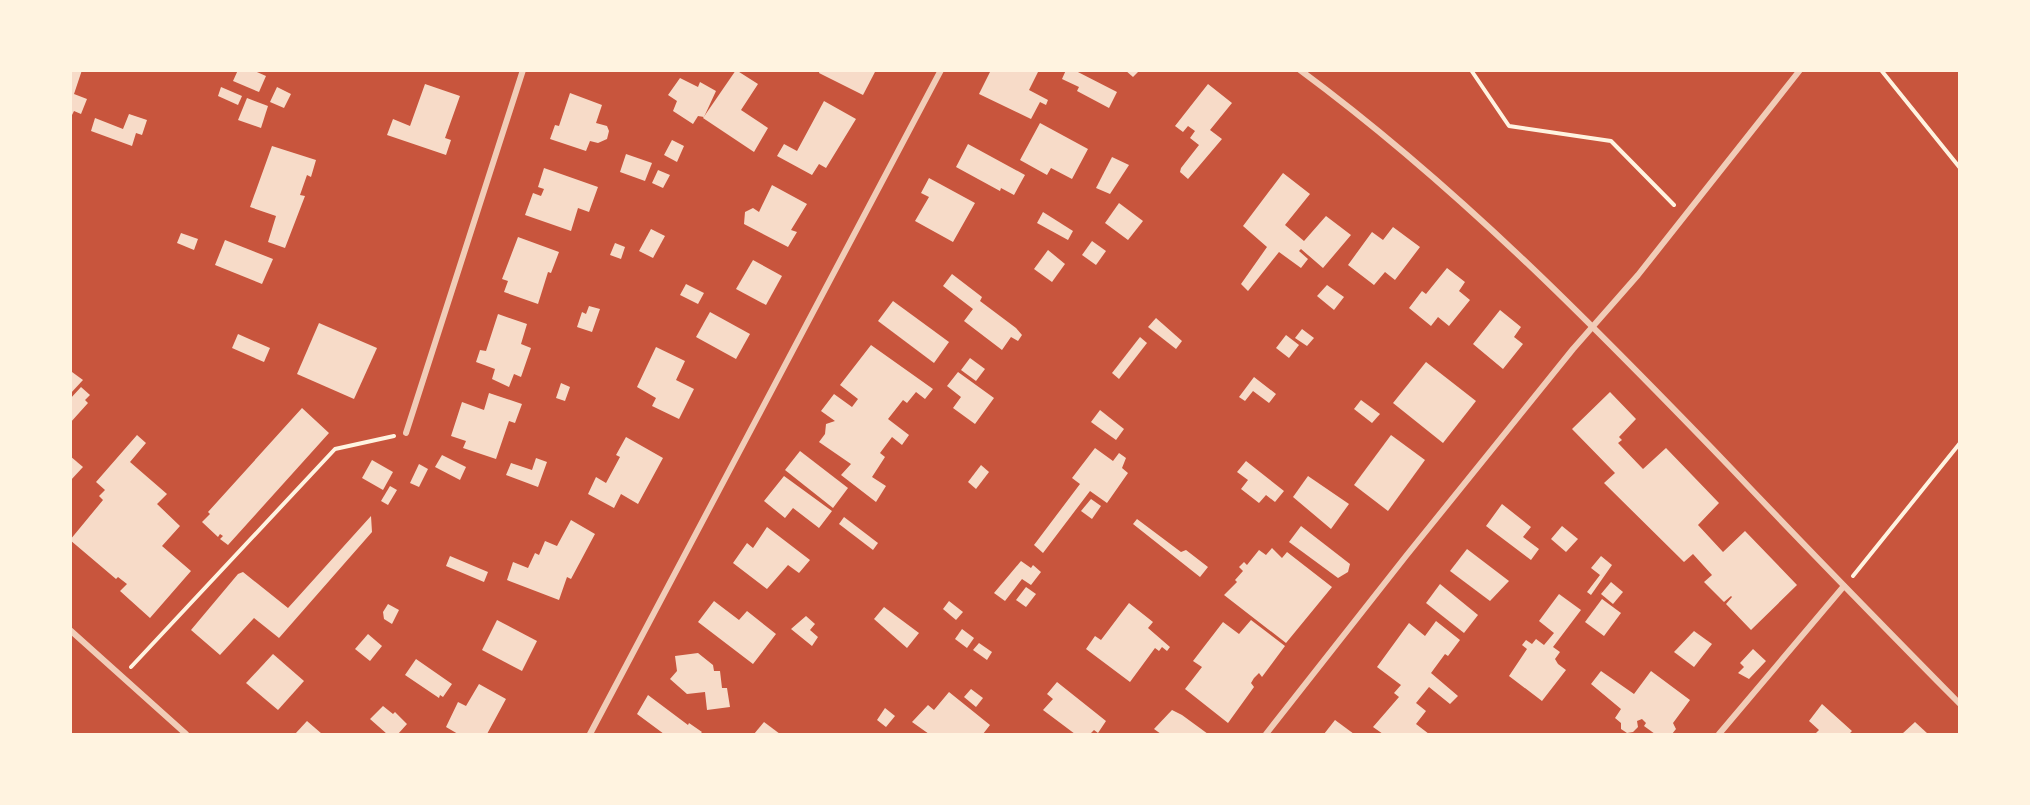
<svg xmlns="http://www.w3.org/2000/svg" width="2030" height="805" font-family="Montserrat,sans-serif">
	<style>
		.building { fill: #f7dbc8 }
		.lines { fill: none; stroke-linecap: round; stroke-linejoin: round }
		.path { stroke: #fff3e0; stroke-width: 4 }
		.minor { stroke: #f1ccb7; stroke-width: 6 }
	</style>
	<rect width="100%" height="100%" fill="#c8553d"/>
	<g class="building">
		<polygon points="70,70 82,70 74,94 87,99 81,114 74,111 70,119"/>
		<polygon points="238,70 252,70 266,76 259,92 233,81"/>
		<polygon points="736,70 758,84 741,110 768,128 754,152 703,118"/>
		<polygon points="820,70 876,70 863,95 819,73"/>
		<polygon points="991,70 1039,70 1029,90 1048,100 1046,105 1040,102 1031,119 979,94"/>
		<polygon points="1066,70 1074,70 1117,92 1109,108 1077,91 1079,87 1062,79"/>
		<polygon points="1125,70 1140,70 1133,77"/>
		<polygon points="680,78 698,87 700,82 716,91 704,117 698,116 693,124 673,111 677,101 668,95"/>
		<polygon points="425,84 460,96 445,138 451,140 446,155 387,135 393,119 410,126"/>
		<polygon points="1208,84 1232,103 1210,130 1222,139 1188,179 1180,172 1181,168 1199,145 1190,138 1195,131 1188,126 1183,132 1175,126"/>
		<polygon points="221,87 242,96 238,105 218,96"/>
		<polygon points="277,87 291,94 284,108 270,102"/>
		<polygon points="570,93 602,105 596,123 607,126 609,131 607,139 598,143 590,141 586,151 550,139 555,125 559,126"/>
		<polygon points="247,98 268,106 261,128 238,120"/>
		<polygon points="824,101 856,119 826,168 819,164 812,175 777,156 784,144 797,151"/>
		<polygon points="129,114 147,120 142,135 136,133 132,146 91,131 95,118 123,129"/>
		<polygon points="1040,123 1088,149 1072,179 1051,168 1047,175 1020,160"/>
		<polygon points="672,140 684,146 677,162 664,155"/>
		<polygon points="968,144 1025,175 1014,195 1001,188 1000,191 956,167"/>
		<polygon points="272,146 316,160 311,177 307,175 300,195 305,196 285,248 268,242 276,216 250,207"/>
		<polygon points="626,154 652,163 645,181 620,172"/>
		<polygon points="1112,157 1129,165 1110,194 1096,188"/>
		<polygon points="544,168 598,187 589,212 578,208 571,231 525,215 533,193 541,196 544,189 538,187"/>
		<polygon points="658,170 670,175 663,188 652,183"/>
		<polygon points="1283,173 1310,194 1285,225 1304,241 1326,216 1351,235 1323,268 1301,249 1299,251 1308,259 1301,268 1279,252 1248,291 1241,284 1267,247 1243,226"/>
		<polygon points="929,178 975,203 953,242 915,221 929,197 921,193"/>
		<polygon points="772,185 807,204 791,230 797,232 788,247 744,224 745,212 753,208 759,212"/>
		<polygon points="1119,203 1143,221 1128,240 1105,223"/>
		<polygon points="1043,212 1073,231 1068,240 1037,223"/>
		<polygon points="1393,227 1420,247 1395,280 1385,272 1374,285 1348,265 1372,232 1383,240"/>
		<polygon points="651,229 665,236 653,258 639,251"/>
		<polygon points="181,233 198,239 194,250 177,243"/>
		<polygon points="518,237 559,252 551,273 548,272 538,304 504,292 508,281 502,279"/>
		<polygon points="225,240 273,259 262,284 215,265"/>
		<polygon points="1092,241 1106,251 1096,265 1082,255"/>
		<polygon points="615,243 625,247 621,259 610,255"/>
		<polygon points="1048,250 1065,264 1052,282 1034,269"/>
		<polygon points="753,260 782,276 766,305 736,289"/>
		<polygon points="1447,268 1465,282 1459,291 1470,300 1449,326 1438,317 1431,326 1409,308 1422,291 1426,294"/>
		<polygon points="952,274 982,297 980,301 1016,328 1022,335 1018,341 1011,337 1002,350 964,321 973,309 943,286"/>
		<polygon points="686,284 704,293 698,304 680,295"/>
		<polygon points="1327,285 1344,297 1334,310 1317,296"/>
		<polygon points="893,301 949,342 934,363 878,321"/>
		<polygon points="589,306 600,309 592,332 577,327 582,312 586,314"/>
		<polygon points="1500,310 1521,327 1514,337 1523,344 1503,369 1473,344"/>
		<polygon points="710,312 750,334 736,359 696,337"/>
		<polygon points="498,314 527,324 521,344 531,348 521,377 514,374 509,387 492,379 495,369 476,362 480,350 486,351"/>
		<polygon points="1156,318 1182,341 1176,349 1148,327"/>
		<polygon points="319,323 377,348 354,399 297,374"/>
		<polygon points="1302,329 1314,338 1307,346 1295,338"/>
		<polygon points="238,334 270,348 264,362 232,348"/>
		<polygon points="1286,335 1299,345 1289,358 1276,348"/>
		<polygon points="1140,337 1147,343 1119,379 1112,373"/>
		<polygon points="871,345 933,389 925,399 916,392 907,403 903,400 888,419 909,435 902,445 892,437 880,453 885,457 872,477 886,486 876,502 841,475 851,464 819,442 825,434 826,424 835,421 821,411 834,394 852,407 858,399 840,385"/>
		<polygon points="656,347 685,361 676,380 694,389 679,419 652,406 656,398 637,387"/>
		<polygon points="970,358 985,369 976,381 961,370"/>
		<polygon points="1426,362 1476,401 1443,443 1393,403"/>
		<polygon points="72,372 83,380 70,394 70,374"/>
		<polygon points="958,372 994,398 975,424 953,408 961,397 947,386"/>
		<polygon points="1254,377 1276,394 1269,403 1253,391 1245,401 1239,397"/>
		<polygon points="561,383 570,387 565,401 556,398"/>
		<polygon points="81,387 90,395 85,400 88,403 70,423 70,399"/>
		<polygon points="1610,392 1636,419 1619,437 1622,440 1618,443 1643,469 1666,448 1719,503 1698,525 1723,552 1745,531 1797,585 1751,630 1726,604 1732,597 1731,596 1724,602 1704,582 1712,575 1693,554 1684,562 1604,483 1615,473 1572,429"/>
		<polygon points="489,393 522,404 515,423 509,421 496,459 463,448 466,441 451,436 462,402 484,410"/>
		<polygon points="1361,400 1380,414 1372,423 1354,409"/>
		<polygon points="302,408 329,433 228,545 220,539 223,536 220,534 218,537 202,522 210,514 208,512"/>
		<polygon points="1100,410 1124,429 1116,440 1091,422"/>
		<polygon points="137,435 146,443 130,462 167,494 157,504 180,526 162,546 191,571 150,618 120,591 127,584 118,577 116,579 70,540 103,500 99,496 105,490 96,482"/>
		<polygon points="1391,435 1425,460 1388,511 1354,485"/>
		<polygon points="626,437 663,458 638,504 621,494 614,508 588,494 596,477 606,483 620,457 616,455"/>
		<polygon points="1095,448 1113,461 1119,453 1126,458 1122,468 1128,473 1107,503 1090,491 1043,553 1034,545 1080,484 1072,478"/>
		<polygon points="800,451 848,488 833,508 785,470"/>
		<polygon points="442,455 466,467 460,480 435,467"/>
		<polygon points="70,456 83,467 70,481"/>
		<polygon points="536,458 547,462 538,487 506,475 511,463 532,470"/>
		<polygon points="372,460 393,472 383,490 362,478"/>
		<polygon points="1246,461 1284,491 1275,502 1266,495 1259,503 1241,489 1248,480 1237,472"/>
		<polygon points="419,464 428,469 419,487 410,483"/>
		<polygon points="981,465 989,472 976,489 968,482"/>
		<polygon points="784,476 832,511 819,528 793,508 785,518 764,501"/>
		<polygon points="1308,476 1349,504 1331,529 1293,497"/>
		<polygon points="390,486 397,490 388,505 381,501"/>
		<polygon points="1091,499 1101,506 1092,519 1081,511"/>
		<polygon points="1502,504 1531,527 1523,537 1539,549 1531,560 1486,526"/>
		<polygon points="371,516 372,532 279,638 254,618 220,655 191,630 238,574 243,572 288,608"/>
		<polygon points="844,517 878,543 873,550 839,524"/>
		<polygon points="1137,519 1181,552 1186,550 1208,567 1200,577 1133,524"/>
		<polygon points="571,520 595,534 571,579 567,577 559,600 507,580 513,562 528,568 535,553 539,555 545,541 557,546"/>
		<polygon points="1301,526 1350,564 1348,572 1338,578 1289,542"/>
		<polygon points="1562,526 1578,539 1566,552 1551,539"/>
		<polygon points="767,527 810,560 799,573 788,565 767,589 733,563 747,543 753,548"/>
		<polygon points="1272,548 1282,558 1287,552 1332,587 1286,643 1224,595 1237,582 1235,580 1243,571 1239,567 1244,562 1247,565 1259,550 1266,555"/>
		<polygon points="1467,549 1509,581 1490,601 1450,571"/>
		<polygon points="450,556 488,572 484,582 446,566"/>
		<polygon points="1601,556 1612,565 1591,595 1587,592 1600,575 1591,568"/>
		<polygon points="1021,561 1031,568 1033,565 1041,572 1031,585 1022,579 1005,601 994,593"/>
		<polygon points="1611,582 1623,592 1613,604 1601,594"/>
		<polygon points="1440,584 1478,615 1464,633 1426,603"/>
		<polygon points="1026,587 1036,594 1026,607 1016,600"/>
		<polygon points="1559,594 1581,610 1553,647 1560,652 1555,659 1558,664 1566,670 1542,701 1509,676 1527,649 1522,645 1526,640 1532,644 1536,639 1544,645 1554,633 1539,621"/>
		<polygon points="1602,599 1621,613 1604,636 1585,622"/>
		<polygon points="714,601 739,620 747,611 776,634 753,664 698,622"/>
		<polygon points="949,601 963,612 956,620 943,609"/>
		<polygon points="1129,603 1153,622 1148,628 1170,647 1167,651 1162,647 1159,651 1155,648 1130,682 1086,649 1095,636 1101,640"/>
		<polygon points="388,604 399,610 392,624 384,619 383,612"/>
		<polygon points="884,607 919,633 907,648 874,619"/>
		<polygon points="806,616 815,624 810,630 818,637 812,646 791,629"/>
		<polygon points="497,620 537,641 522,671 482,650"/>
		<polygon points="1251,620 1285,646 1262,677 1259,673 1254,678 1251,683 1254,687 1228,723 1185,689 1202,667 1193,661 1223,622 1239,634"/>
		<polygon points="1436,621 1460,640 1448,656 1445,654 1431,673 1458,696 1450,704 1429,687 1416,703 1426,711 1416,724 1429,734 1383,734 1373,727 1399,697 1394,693 1401,685 1377,667 1409,623 1425,636"/>
		<polygon points="962,629 974,638 967,648 955,639"/>
		<polygon points="1694,631 1712,644 1694,667 1674,652"/>
		<polygon points="368,634 382,646 370,661 355,649"/>
		<polygon points="979,643 992,652 987,660 973,650"/>
		<polygon points="1753,649 1766,661 1749,679 1738,673 1744,667 1740,663"/>
		<polygon points="698,653 713,665 714,671 720,671 722,688 727,688 730,707 707,710 705,692 687,694 670,679 677,671 675,656"/>
		<polygon points="273,654 304,681 278,710 246,683"/>
		<polygon points="416,659 452,684 443,697 440,695 439,698 405,675"/>
		<polygon points="1601,671 1634,694 1651,671 1690,700 1673,723 1676,729 1672,734 1655,734 1644,726 1646,723 1642,719 1637,721 1638,727 1633,732 1627,733 1621,729 1621,723 1615,718 1621,709 1591,684"/>
		<polygon points="1057,682 1106,721 1098,733 1094,730 1090,734 1075,734 1043,710 1053,699 1047,694"/>
		<polygon points="479,684 506,699 487,734 458,734 446,727 458,702 466,706"/>
		<polygon points="971,689 983,698 976,707 964,697"/>
		<polygon points="949,692 990,725 983,734 929,734 912,722 928,705 934,710"/>
		<polygon points="648,695 688,725 689,723 702,732 700,734 664,734 637,714"/>
		<polygon points="1822,704 1852,731 1849,734 1815,734 1819,730 1809,721"/>
		<polygon points="383,706 393,714 395,712 407,724 398,734 387,734 370,719"/>
		<polygon points="885,708 895,716 886,727 877,720"/>
		<polygon points="1172,710 1182,715 1208,734 1161,734 1154,729"/>
		<polygon points="1335,720 1354,734 1324,734"/>
		<polygon points="307,721 322,734 295,734"/>
		<polygon points="764,722 780,734 754,734"/>
		<polygon points="1915,722 1928,734 1902,734"/>
	</g>
	<g class="lines">
		<g class="path">
			<polyline points="1471,70 1509,126 1611,141 1674,205"/>
			<polyline points="1881,70 1960,168"/>
			<polyline points="1853,576 1960,443"/>
			<polyline points="131,667 335,449 394,436"/>
		</g>
		<g class="minor">
			<path d="M1300,70C1457,186 1594,326 1729,466C1805,546 1882,625 1960,704"/>
			<polyline points="406,433 523,70"/>
			<polyline points="70,630 186,734"/>
			<polyline points="590,734 941,70"/>
			<polyline points="1266,734 1406,556 1573,349 1638,275 1800,70"/>
			<polyline points="1719,734 1844,586"/>
		</g>
	</g>
	<rect width="2030" height="805" fill="none" stroke="#fff3e0" stroke-width="144"/>
</svg>
